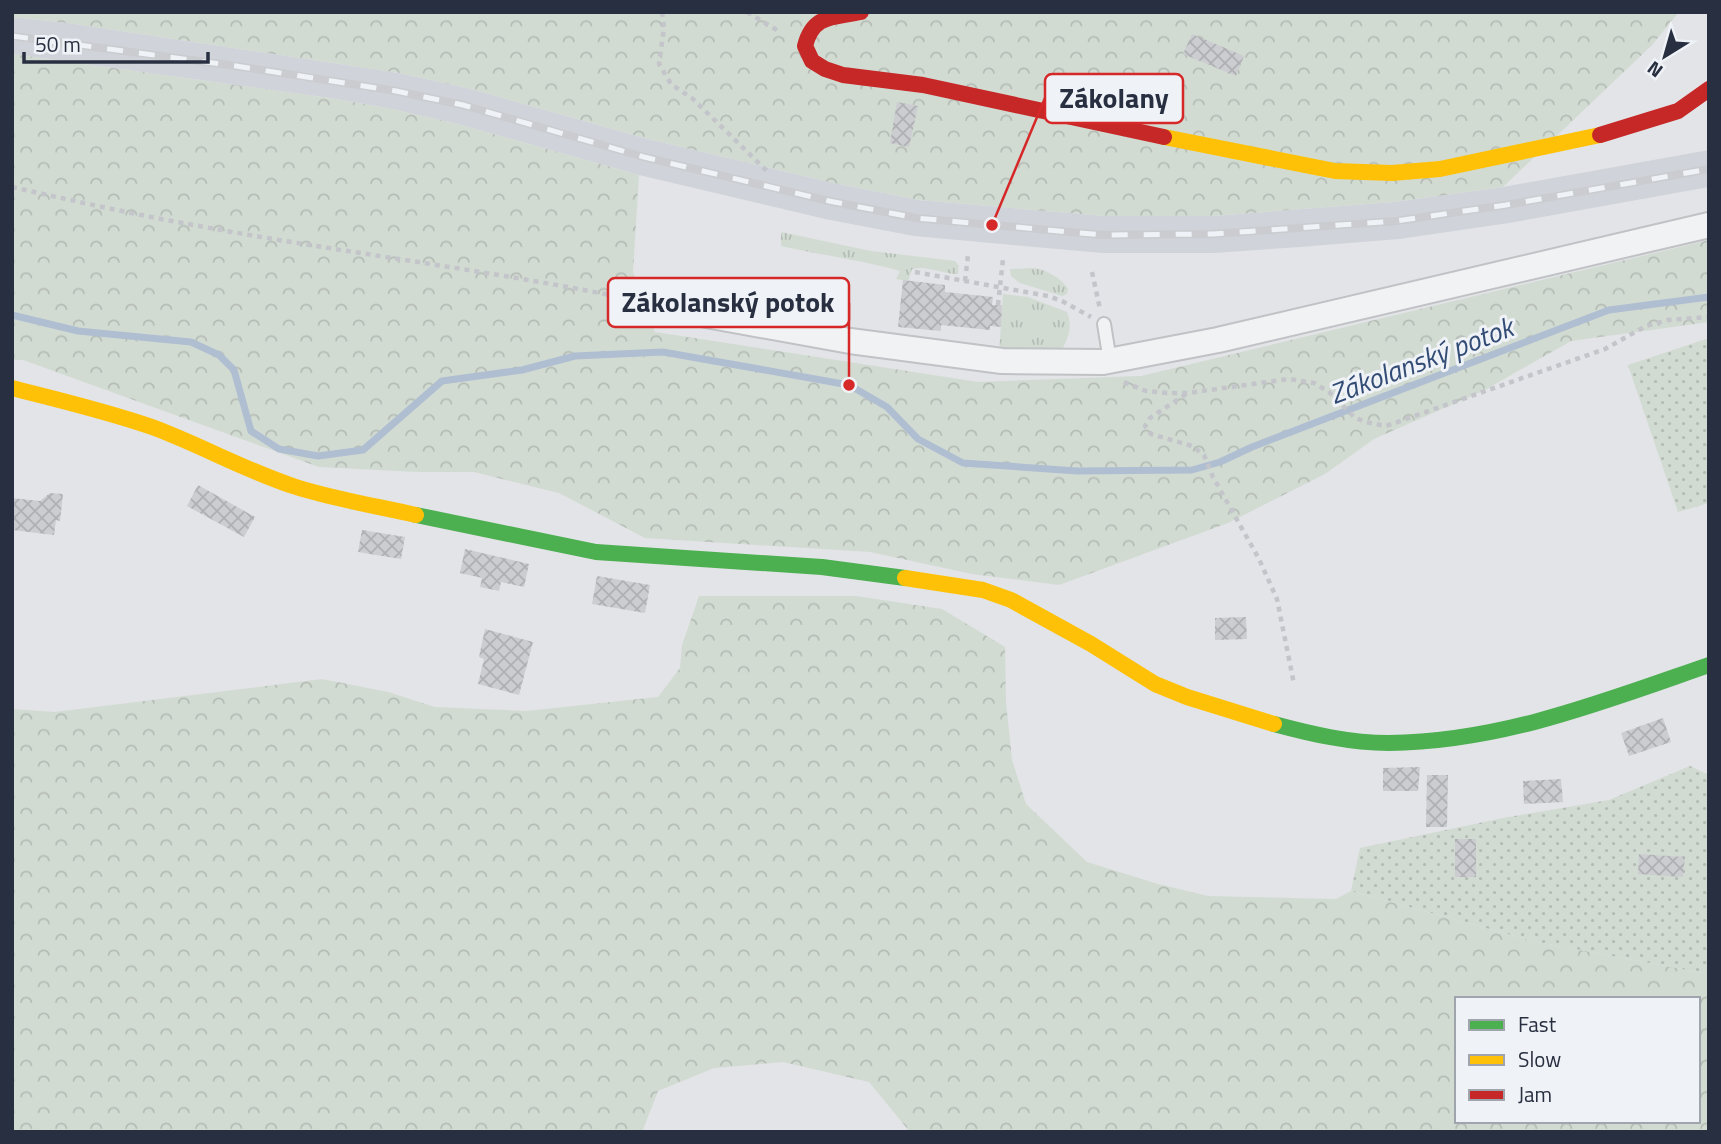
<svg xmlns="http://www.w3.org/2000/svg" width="1721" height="1144" font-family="'Titillium Web',sans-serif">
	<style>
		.built { fill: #d0d3da }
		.grass { fill: url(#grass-tufts) }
		.forest { fill: url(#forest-crowns); fill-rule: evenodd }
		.park { fill: url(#park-dots) }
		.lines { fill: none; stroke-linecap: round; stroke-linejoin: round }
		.stream { stroke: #b0bed2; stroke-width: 7 }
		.building { fill: url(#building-cross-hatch) }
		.lane-casing { stroke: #c0c2c5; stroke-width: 16 }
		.street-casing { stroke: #c0c2c5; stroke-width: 28 }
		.path { stroke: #c3c5ca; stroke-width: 4.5; stroke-dasharray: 5 5; stroke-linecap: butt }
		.lane { stroke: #f1f2f3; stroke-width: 12 }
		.street { stroke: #f1f2f3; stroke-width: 24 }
		.fast { stroke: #4caf50; stroke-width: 16 }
		.slow { stroke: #ffc107; stroke-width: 16 }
		.jam { stroke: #c62828; stroke-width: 16 }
		.rail-casing { stroke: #cacccf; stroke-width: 8 }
		.rail { stroke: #eff2f6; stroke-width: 5; stroke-dasharray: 16; stroke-linecap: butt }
		.labels { text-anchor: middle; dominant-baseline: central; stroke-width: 6; stroke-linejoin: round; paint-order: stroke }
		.water-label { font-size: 28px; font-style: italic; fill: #324c75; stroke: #eff2f6 }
		.leader { fill: none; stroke: #d62828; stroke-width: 2.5 }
		.callout-dot { fill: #d62828; stroke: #eff2f6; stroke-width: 2.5 }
		.callout { fill: #eff2f6; stroke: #d62828; stroke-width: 2.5 }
		.callout-label { font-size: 28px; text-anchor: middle; font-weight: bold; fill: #282f40 }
	</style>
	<defs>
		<pattern id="grass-tufts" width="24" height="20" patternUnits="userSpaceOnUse" patternTransform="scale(1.75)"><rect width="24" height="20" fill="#d2dbd2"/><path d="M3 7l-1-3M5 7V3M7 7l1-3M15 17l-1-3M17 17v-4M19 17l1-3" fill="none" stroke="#b4bcb5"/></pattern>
		<pattern id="forest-crowns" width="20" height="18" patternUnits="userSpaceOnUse" patternTransform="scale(1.75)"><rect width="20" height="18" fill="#d2dbd2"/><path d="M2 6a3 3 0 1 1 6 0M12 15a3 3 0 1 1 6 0" fill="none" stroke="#b4bcb5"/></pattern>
		<pattern id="park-dots" width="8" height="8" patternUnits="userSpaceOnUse" patternTransform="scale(1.75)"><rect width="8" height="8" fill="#d2dbd2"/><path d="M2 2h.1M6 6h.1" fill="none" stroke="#b4bcb5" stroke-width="1.8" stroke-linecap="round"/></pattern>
		<pattern id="building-cross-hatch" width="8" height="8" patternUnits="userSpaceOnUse" patternTransform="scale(1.75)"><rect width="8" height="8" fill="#cccdd1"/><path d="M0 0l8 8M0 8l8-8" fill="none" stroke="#afb0b4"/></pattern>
	</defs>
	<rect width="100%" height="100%" fill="#e2e4e7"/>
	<polygon class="built" points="12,17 68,23 399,73 467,88 648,139 833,183 919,200 1104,216 1213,216 1394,202 1503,187 1709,150 1709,187 1509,223 1399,239 1300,247 1214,253 1102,253 914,236 825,219 639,175 458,124 392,109 330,98 12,54"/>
	<g class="grass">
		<path d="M781,232L871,251L955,261L959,266L957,274C942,274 927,265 912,269L908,281L896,279L900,271C862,260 820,255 781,246Z"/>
		<path d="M1034,268C1048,271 1060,277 1068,289L1067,294L1062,296L1020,283L1011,276L1010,269Z"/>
		<path d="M1003,294L1028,297L1067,312C1074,329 1066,343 1057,358L999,355Z"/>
	</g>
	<g class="forest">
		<polygon points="12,12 1679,12 1652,45 1503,187 1394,202 1212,216 1104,216 919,200 833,183 648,139 467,88 399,73 68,23 12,17"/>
		<polygon points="12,54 330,98 392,109 458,124 639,175 633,272 655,332 978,382 1141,376 1709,240 1709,322 1571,341 1483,391 1374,439 1325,474 1228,523 1059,585 972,574 870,552 645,538 559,493 474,472 418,472 319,467 23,360 12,360"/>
		<path d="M699,596H856L942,609L1005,647L1006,702L1012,760L1026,804L1087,862L1158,884L1208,896L1336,899L1351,891L1537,942L1709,974V1132H910L869,1082L783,1062L714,1068L658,1091L642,1132H12V709L55,712L322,679L388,692L435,707L526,711L658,697L680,668L682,645ZM1457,999H1698V1121H1457Z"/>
	</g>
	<g class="park">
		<polygon points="1709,338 1709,503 1678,512 1628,365"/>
		<polygon points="1690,766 1709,775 1709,974 1537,942 1351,891 1360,848 1503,818 1609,800"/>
	</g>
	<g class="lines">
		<polyline class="stream" points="12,315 78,331 191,342 219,355 234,370 251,431 279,449 318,456 363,450 442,381 522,370 575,356 663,352 849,385 887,407 918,439 963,463 1077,471 1192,470 1220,462 1252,447 1609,310 1709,297"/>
	</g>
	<g class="building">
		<polygon points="1192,34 1244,56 1236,76 1183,54"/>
		<polygon points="897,102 918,106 909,147 890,143"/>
		<polygon points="903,280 945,285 945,292 993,297 992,305 1002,305 1001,327 990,326 990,330 941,325 941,331 898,327"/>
		<polygon points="198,485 255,517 244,537 187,506"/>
		<polygon points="50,493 63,494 60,521 56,520 54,535 12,530 12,498 40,501"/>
		<polygon points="362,530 405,537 401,559 358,552"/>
		<polygon points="465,549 529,564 524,587 501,582 499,591 480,587 482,578 460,573"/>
		<polygon points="597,576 650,585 645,613 592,604"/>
		<polygon points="1246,617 1247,639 1215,640 1215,618"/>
		<polygon points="485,629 533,642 519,695 478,684 484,659 479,657"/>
		<polygon points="1663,718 1671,742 1629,756 1621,733"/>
		<polygon points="1420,767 1418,791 1383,791 1383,768"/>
		<polygon points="1427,775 1448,775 1447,827 1426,827"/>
		<polygon points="1561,779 1563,802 1524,804 1523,781"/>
		<rect x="1455" y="839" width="21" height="38"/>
		<polygon points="1639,854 1685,857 1683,877 1638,874"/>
	</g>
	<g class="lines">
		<g class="lane-casing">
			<polyline id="lane" points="1104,324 1110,361"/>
		</g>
		<g class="street-casing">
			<polyline id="street" points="706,315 850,341 1002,361 1103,362 1218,340 1709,225"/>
		</g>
		<g class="path">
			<polyline points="662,12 664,28 659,64 671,84 693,99 769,173"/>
			<polyline points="747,12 780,32"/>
			<path d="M12,187C74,201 137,215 199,226C361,256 524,274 685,311"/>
			<polyline points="915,272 1048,296 1062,301 1091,317"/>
			<polyline points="1092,272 1100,309"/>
			<polyline points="965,281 968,255"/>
			<polyline points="998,305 1003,259"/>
			<polyline points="1124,382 1146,391 1167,393 1188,393 1289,379 1314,383 1329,392 1354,417 1365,422 1386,426 1605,349 1646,326 1668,320 1709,317"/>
			<polyline points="1186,394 1150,418 1145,426 1151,434 1192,446 1204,455 1213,477 1259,559 1277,599 1294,684"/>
		</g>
		<use href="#lane" class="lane"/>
		<use href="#street" class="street"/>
		<g class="fast">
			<polyline points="416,515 596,552 822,567 905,578"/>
			<path d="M1274,724C1311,734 1350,743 1389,743C1501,742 1605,701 1709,665"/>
		</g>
		<g class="slow">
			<polyline points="1164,137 1335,171 1392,173 1440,169 1600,135"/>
			<path d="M12,388C59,400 106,411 152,427C201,445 246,471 296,487C334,499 376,506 416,515"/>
			<polyline points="905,578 983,590 1011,600 1091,644 1155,684 1187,697 1274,724"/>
		</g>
		<g class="jam">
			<path d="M861,12C833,18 813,14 805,46L812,61L825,69L843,75L923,85L1164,137"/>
			<polyline points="1600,135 1678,111 1709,89"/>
		</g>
		<g class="rail-casing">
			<polyline id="rail" points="12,36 236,66 396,91 463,105 644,157 829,201 916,218 1103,235 1213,234 1396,221 1506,205 1709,169"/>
		</g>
		<use href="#rail" class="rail"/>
	</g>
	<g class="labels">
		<g class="water-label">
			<text transform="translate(1421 360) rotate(-21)">Zákolanský potok</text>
		</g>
	</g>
	<path class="leader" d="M992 225L1045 98M849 385L849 303"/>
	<g class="callout-dot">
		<circle cx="992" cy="225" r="7"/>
		<circle cx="849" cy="385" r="7"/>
	</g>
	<g class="callout">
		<rect x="1045" y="74" width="138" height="49" rx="7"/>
		<rect x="608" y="278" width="241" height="49" rx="7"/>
	</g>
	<g class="callout-label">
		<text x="1114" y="108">Zákolany</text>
		<text x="728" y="312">Zákolanský potok</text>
	</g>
	<rect width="1721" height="1144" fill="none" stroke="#282f40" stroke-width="28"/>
	<rect x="1455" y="997" width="245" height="126" fill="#eff2f6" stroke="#9fa4ad" stroke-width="2"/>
	<rect x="1469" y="1020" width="35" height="10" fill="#4caf50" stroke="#9fa4ad" stroke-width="2"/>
	<text x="1518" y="1032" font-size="21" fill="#282f40">Fast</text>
	<rect x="1469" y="1055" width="35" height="10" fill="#ffc107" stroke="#9fa4ad" stroke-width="2"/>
	<text x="1518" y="1067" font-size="21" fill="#282f40">Slow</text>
	<rect x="1469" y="1090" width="35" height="10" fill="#c62828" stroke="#9fa4ad" stroke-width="2"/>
	<text x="1518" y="1102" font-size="21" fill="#282f40">Jam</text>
	<g transform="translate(1665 56) rotate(217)" stroke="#eff2f6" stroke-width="5" paint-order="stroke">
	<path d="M0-5L12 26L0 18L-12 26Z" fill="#282f40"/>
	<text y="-10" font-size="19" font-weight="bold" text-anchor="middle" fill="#282f40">N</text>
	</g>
	<path d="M24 52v10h184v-10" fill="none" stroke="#282f40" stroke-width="3.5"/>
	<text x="35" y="52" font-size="21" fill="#282f40" stroke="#eff2f6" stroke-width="5" paint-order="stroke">50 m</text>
</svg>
